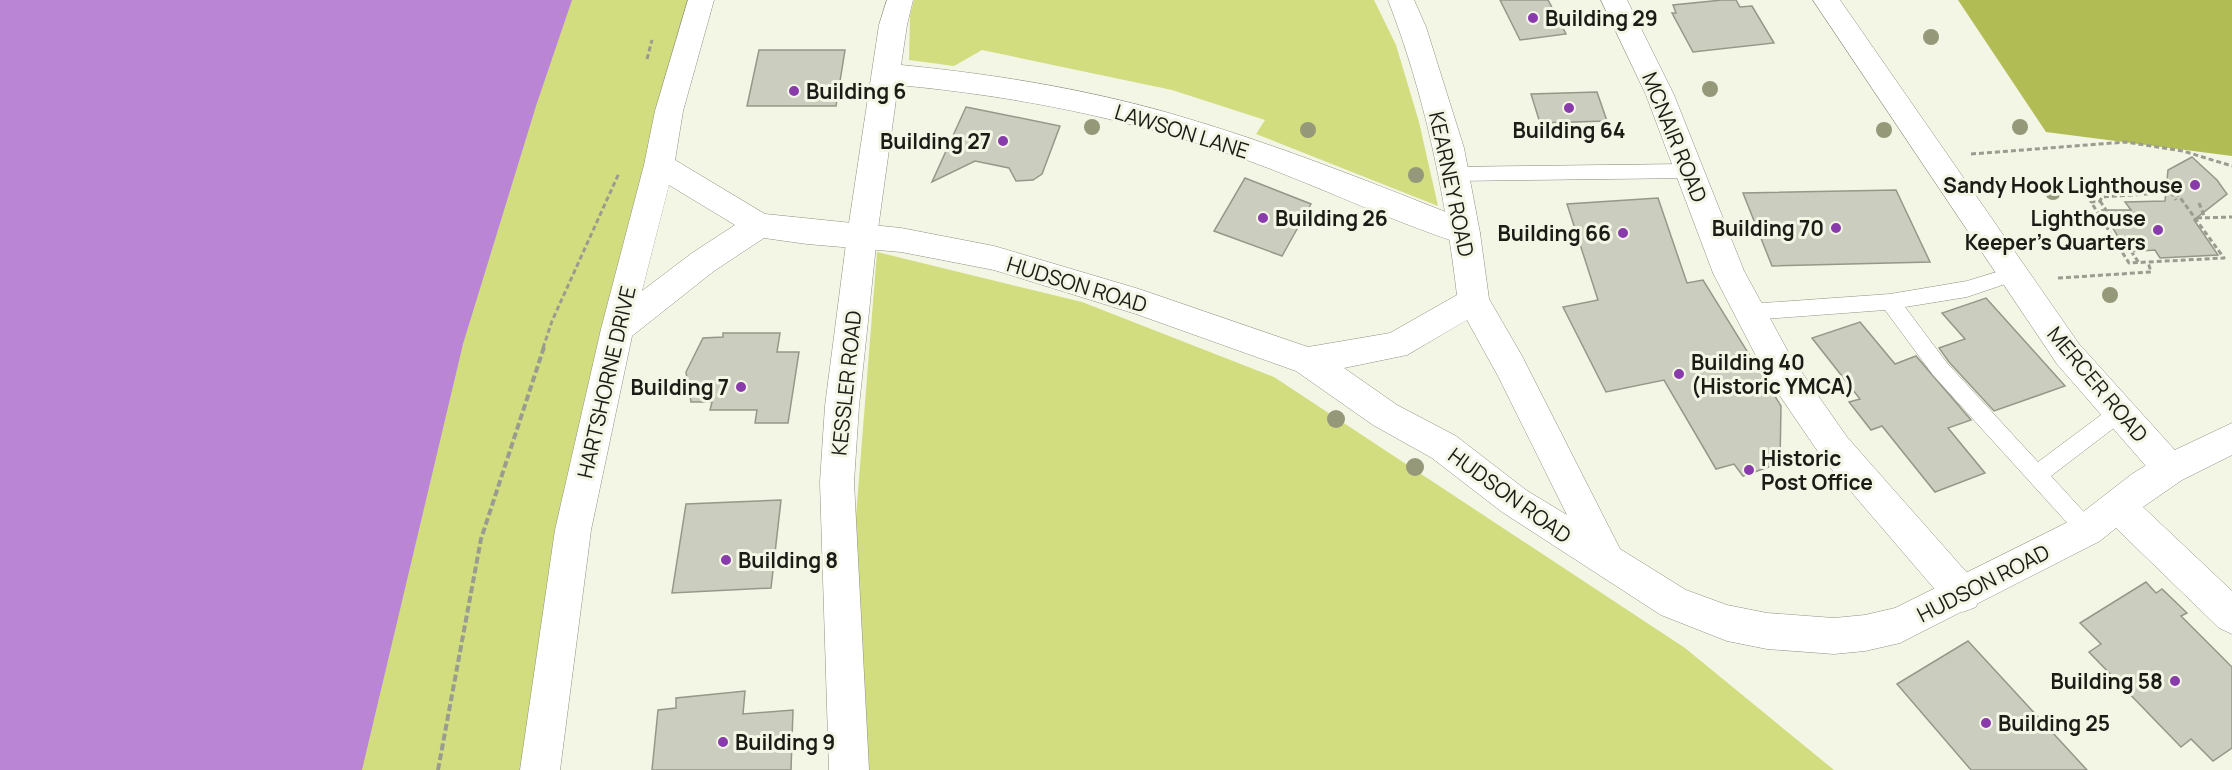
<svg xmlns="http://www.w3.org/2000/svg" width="2232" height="770" font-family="Manrope,sans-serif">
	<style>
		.green { fill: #d2dd80 }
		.forest { fill: #b2bc54 }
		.water { fill: #bb85d6 }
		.building { fill: #cbcdbe; stroke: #959889; stroke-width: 1.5 }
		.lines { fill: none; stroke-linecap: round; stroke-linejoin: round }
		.service-casing { stroke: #8f9182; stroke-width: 1 }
		.minor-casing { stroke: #8f9182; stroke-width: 1 }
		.tertiary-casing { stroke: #8f9182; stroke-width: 1 }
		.path-far1 { stroke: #9b9c90; stroke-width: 3; stroke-dasharray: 5 3; stroke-linecap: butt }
		.path { stroke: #9b9c90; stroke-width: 4; stroke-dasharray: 7 3; stroke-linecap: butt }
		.service { fill: #fff; fill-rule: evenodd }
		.minor { fill: #fff; fill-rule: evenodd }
		.tertiary { fill: #fff; fill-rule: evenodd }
		.tree { fill: #959879 }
		.poi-dot { fill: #893aab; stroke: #f3f5e5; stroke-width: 2 }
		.labels { text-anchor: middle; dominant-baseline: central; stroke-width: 6; stroke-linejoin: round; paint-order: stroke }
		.poi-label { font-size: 21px; font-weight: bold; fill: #1b1c16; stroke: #f3f5e5; text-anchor: start }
		.street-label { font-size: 21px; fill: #1b1c16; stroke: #f3f5e5 }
	</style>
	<rect width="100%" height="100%" fill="#f3f5e5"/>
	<g class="green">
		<polygon points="548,0 696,0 528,770 344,770"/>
		<polygon points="914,0 1374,0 1396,45 1419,122 1438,206 1256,134 1265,120 1172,90 982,50 954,66 909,60 910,16"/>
		<polygon points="877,252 1082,302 1274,377 1685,648 1834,770 839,770 837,755"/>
	</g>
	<polygon class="forest" points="1958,0 2232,0 2232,156 2046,132"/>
	<polygon class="water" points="0,0 572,0 536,106 463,344 362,770 0,770"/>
	<g class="building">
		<polygon points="1500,0 1548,0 1566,34 1520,40"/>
		<polygon points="1722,0 1736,0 1740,7 1752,6 1774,43 1693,52 1672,13 1676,13 1673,5"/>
		<polygon points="759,50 845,50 836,106 747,106"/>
		<polygon points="1597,92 1607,121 1540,123 1531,94"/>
		<polygon points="966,107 1060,126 1042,174 1033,180 1016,181 1009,168 975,161 932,182"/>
		<polygon points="2192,157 2217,180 2227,194 2194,220 2218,255 2160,258 2155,250 2127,252 2102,210 2131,210 2125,202 2165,201 2168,170"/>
		<polygon points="1245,178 1311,204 1282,256 1214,231"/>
		<polygon points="1896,190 1930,262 1772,266 1743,193"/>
		<polygon points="1658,198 1687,283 1703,280 1781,406 1780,463 1743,476 1734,464 1716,469 1664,380 1606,392 1563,307 1598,300 1567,204"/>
		<polygon points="1986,298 2065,386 1994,411 1949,362 1939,348 1965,339 1942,313"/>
		<polygon points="1860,322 1895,364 1916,356 1971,420 1948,428 1985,473 1935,492 1882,426 1871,430 1849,402 1860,399 1812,338"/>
		<polygon points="723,333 780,333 777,352 799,352 788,423 755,423 757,410 710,410 712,402 691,402 686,372 703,338 723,337"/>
		<polygon points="781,500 771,588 672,593 686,504"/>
		<polygon points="2146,582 2156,593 2162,589 2187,613 2181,616 2232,667 2232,748 2213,761 2191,739 2181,747 2089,652 2101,644 2080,623"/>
		<polygon points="1968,641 2087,770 1971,770 1897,684"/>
		<polygon points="745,691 743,714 793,710 791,770 652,770 658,710 676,708 676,698"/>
	</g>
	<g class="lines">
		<g class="service-casing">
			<g id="service">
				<polygon points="1690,164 1696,166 1699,171 1696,176 1690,178 1454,181 1448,179 1445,174 1448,169 1454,167"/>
				<polygon points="2013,267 2020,269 2022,274 2020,279 1967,297 1905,307 1947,363 2038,462 2113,406 2120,403 2127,406 2130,412 2127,418 2051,476 2094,523 2097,530 2094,537 2087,540 2080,537 1933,375 1885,310 1750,320 1743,317 1741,312 1743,307 1750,304 1890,294 1967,281"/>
			</g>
		</g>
		<g class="minor-casing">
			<g id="minor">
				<path d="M887,0H913L907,25L901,65C992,74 1081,88 1169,113C1274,143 1375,184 1476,224L1480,233L1476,242L1465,245C1390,221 1319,186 1244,159C1132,119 1017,96 898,85L877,236L859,406L854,482L869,770H829L820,482L825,406L847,236L879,25Z"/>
				<polygon points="1601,0 1627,0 1674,95 1744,271 1791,357 1847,437 1976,583 1981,595 1976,607 1963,612 1950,607 1823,459 1767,377 1713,273 1646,95"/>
				<polygon points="1813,0 1840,0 2079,344 2182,458 2187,469 2182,480 2170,484 2158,480 2057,364"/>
			</g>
		</g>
		<g class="tertiary-casing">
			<path id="tertiary" d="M688,0H714L683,111L675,160L765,214L901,228L994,246L1139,289L1308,347L1390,333L1457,295C1445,194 1425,95 1388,0H1414L1426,27L1464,148L1480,233L1489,299L1522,356L1620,549L1686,590L1727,605L1767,613L1834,618L1865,615L1895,608L2074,519L2132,474L2158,458L2232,423V455L2182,480L2143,507L2232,591V634L2219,628L2116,528L2100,541L1900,643L1865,651L1834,654L1767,649L1727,641L1661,615L1502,512L1432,458L1373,425L1296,371L1136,314L994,270L901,252L807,244L764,238L714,271L632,336L591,530L560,770H520L555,530L601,329L644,165L655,111ZM669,185L735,225L692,253L642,291ZM1467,320L1498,376L1567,515L1526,490L1456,436L1397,405L1344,368L1407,355Z"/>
		</g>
		<g class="path-far1">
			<polyline points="647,59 652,40"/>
			<polyline points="1971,154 2126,142 2183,151 2232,166"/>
			<polyline points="2171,192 2176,200"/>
			<polygon points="2176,192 2224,258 2129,263 2091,202 2100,201 2102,197"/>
			<polyline points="2100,201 2106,210"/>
			<polyline points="2199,203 2205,218"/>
			<polyline points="2197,218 2232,217"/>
			<polyline points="2131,251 2139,263"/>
			<polyline points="2058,278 2151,272 2148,262"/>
			<polyline points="543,348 552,321 619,173"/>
		</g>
		<polyline class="path" points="438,770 481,539 544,347"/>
		<use href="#service" class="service"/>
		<use href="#minor" class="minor"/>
		<use href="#tertiary" class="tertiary"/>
	</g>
	<g class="tree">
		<circle cx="1931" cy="37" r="8"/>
		<circle cx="1710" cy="89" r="8"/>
		<circle cx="1092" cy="127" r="8"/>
		<circle cx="2020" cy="127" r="8"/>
		<circle cx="1308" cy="130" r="8"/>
		<circle cx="1884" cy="130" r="8"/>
		<circle cx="1416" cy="175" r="8"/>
		<circle cx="2053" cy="192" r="8"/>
		<circle cx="2110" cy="295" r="8"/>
		<circle cx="1336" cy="419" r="9"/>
		<circle cx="1415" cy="467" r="9"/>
	</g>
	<g class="poi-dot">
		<circle cx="1533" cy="18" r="6"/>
		<circle cx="794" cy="91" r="6"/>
		<circle cx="1569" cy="108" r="6"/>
		<circle cx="1003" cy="141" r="6"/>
		<circle cx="2195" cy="185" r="6"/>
		<circle cx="1263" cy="218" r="6"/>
		<circle cx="1836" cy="228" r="6"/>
		<circle cx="2158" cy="230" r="6"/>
		<circle cx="1623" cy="233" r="6"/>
		<circle cx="1679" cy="374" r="6"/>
		<circle cx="741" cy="387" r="6"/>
		<circle cx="1749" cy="470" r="6"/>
		<circle cx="726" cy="560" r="6"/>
		<circle cx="2175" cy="681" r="6"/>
		<circle cx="1986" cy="723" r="6"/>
		<circle cx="723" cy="742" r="6"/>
	</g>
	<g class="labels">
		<g class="poi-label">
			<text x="1545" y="18">Building 29</text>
			<text x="806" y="91">Building 6</text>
			<text x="1569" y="130" text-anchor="middle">Building 64</text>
			<text x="991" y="141" text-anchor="end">Building 27</text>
			<text x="2183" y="185" text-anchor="end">Sandy Hook Lighthouse</text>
			<text x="1275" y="218">Building 26</text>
			<text x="2146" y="218" text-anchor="end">Lighthouse<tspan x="2146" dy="24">Keeper's Quarters</tspan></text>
			<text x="1824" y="228" text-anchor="end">Building 70</text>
			<text x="1611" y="233" text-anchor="end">Building 66</text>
			<text x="1691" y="362">Building 40<tspan x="1691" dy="24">(Historic YMCA)</tspan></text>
			<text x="729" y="387" text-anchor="end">Building 7</text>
			<text x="1761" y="458">Historic<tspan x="1761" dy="24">Post Office</tspan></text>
			<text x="738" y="560">Building 8</text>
			<text x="2163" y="681" text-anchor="end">Building 58</text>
			<text x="1998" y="723">Building 25</text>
			<text x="735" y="742">Building 9</text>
		</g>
		<g class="street-label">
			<text transform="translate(1182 131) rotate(17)">LAWSON LANE</text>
			<text transform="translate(1675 137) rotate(68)">MCNAIR ROAD</text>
			<text transform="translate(1452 184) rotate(78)">KEARNEY ROAD</text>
			<text transform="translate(1077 284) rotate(17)">HUDSON ROAD</text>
			<text transform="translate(606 382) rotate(-77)">HARTSHORNE DRIVE</text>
			<text transform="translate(846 383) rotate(-84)">KESSLER ROAD</text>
			<text transform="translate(2098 384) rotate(50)">MERCER ROAD</text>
			<text transform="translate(1510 495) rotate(36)">HUDSON ROAD</text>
			<text transform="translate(1983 583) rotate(-27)">HUDSON ROAD</text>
		</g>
	</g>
</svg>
